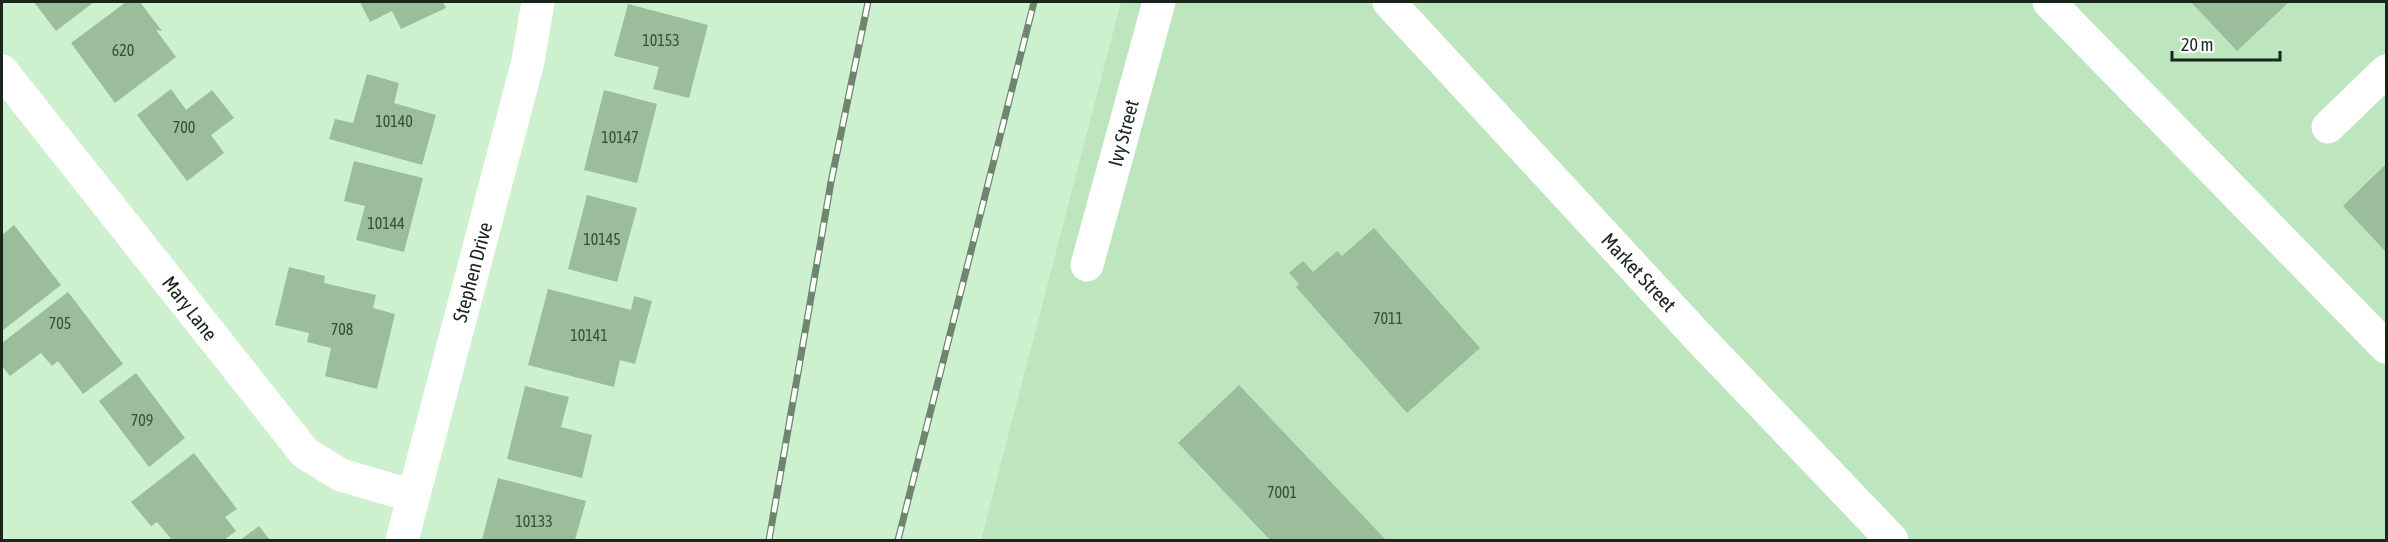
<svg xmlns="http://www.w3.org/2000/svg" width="2388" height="542" font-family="'Asap Condensed',sans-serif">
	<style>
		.built { fill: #bde6be }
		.building { fill: #9bbd9c }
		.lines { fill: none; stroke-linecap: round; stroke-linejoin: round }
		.minor { stroke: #fff; stroke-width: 33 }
		.rail-casing { stroke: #6e866e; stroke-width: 7 }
		.rail { stroke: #fff; stroke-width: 4.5; stroke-dasharray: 14; stroke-linecap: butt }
		.labels { text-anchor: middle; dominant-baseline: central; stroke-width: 5; stroke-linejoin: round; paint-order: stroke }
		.number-label { font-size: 16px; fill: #3a4c3a }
		.street-label { font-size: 20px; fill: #192619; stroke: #fff }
	</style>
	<rect width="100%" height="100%" fill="#cdf1ce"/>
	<polygon class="built" points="1121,2 2386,2 2386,540 981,540"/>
	<g class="building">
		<polygon points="34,2 94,2 56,31"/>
		<polygon points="126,2 140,2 162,31 156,30 176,57 115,103 71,43"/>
		<polygon points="360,2 443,2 446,8 401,29 392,11 370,22"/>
		<polygon points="2191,2 2289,2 2237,51"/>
		<polygon points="628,4 708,25 689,98 653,89 659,67 614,56"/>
		<polygon points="367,74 399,83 394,103 436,115 422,165 329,139 335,119 353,123"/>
		<polygon points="171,89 186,110 212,90 234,118 211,135 224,153 187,181 137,115"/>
		<polygon points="604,90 657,104 637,183 584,170"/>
		<polygon points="354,161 423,178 404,252 356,240 365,206 344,201"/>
		<polygon points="2386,164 2386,252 2343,206"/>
		<polygon points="587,195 637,208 617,282 568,269"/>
		<polygon points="14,225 61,285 2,331 2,235"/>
		<polygon points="1374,228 1480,348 1407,413 1296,287 1299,284 1289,273 1303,261 1313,272 1337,251 1342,256"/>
		<polygon points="289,267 325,276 324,283 376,295 373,308 395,314 377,389 325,376 331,348 307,342 309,333 275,325"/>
		<polygon points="548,289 631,310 634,296 652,301 635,364 620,360 614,387 528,365"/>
		<polygon points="68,292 123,364 83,394 58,361 52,366 41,353 10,376 2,366 2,343"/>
		<polygon points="136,373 185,438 149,467 99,401"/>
		<polygon points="1239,385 1386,540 1270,540 1178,443"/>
		<polygon points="525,386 569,397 561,427 592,435 582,478 507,459"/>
		<polygon points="194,453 237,509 225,517 236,531 224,540 172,540 157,522 151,526 131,502"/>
		<polygon points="498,478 586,501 575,540 482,540"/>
		<polygon points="259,526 270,540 240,540"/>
	</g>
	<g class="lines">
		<g class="minor">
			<polyline points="1389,2 1701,340 1892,540"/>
			<polyline points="2049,2 2386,347"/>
			<polyline points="2,71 305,453 341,475 413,496"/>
			<polyline points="2328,127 2386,71"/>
			<polyline points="1087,265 1159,2"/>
			<polyline points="402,540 528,61 538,2"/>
		</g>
		<g class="rail-casing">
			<g id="rail">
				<polyline points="769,540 831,182 868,2"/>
				<polyline points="898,540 1034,2"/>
			</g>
		</g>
		<use href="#rail" class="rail"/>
	</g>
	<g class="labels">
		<g class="number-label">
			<text x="661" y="40">10153</text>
			<text x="123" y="50">620</text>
			<text x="394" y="121">10140</text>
			<text x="184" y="127">700</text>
			<text x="620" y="137">10147</text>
			<text x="386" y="223">10144</text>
			<text x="602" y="239">10145</text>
			<text x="1388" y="318">7011</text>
			<text x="60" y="323">705</text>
			<text x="342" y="329">708</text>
			<text x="589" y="335">10141</text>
			<text x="142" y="420">709</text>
			<text x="1282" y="492">7001</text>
			<text x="534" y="521">10133</text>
		</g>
		<g class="street-label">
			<text transform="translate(1123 133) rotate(-75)">Ivy Street</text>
			<text transform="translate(472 272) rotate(-75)">Stephen Drive</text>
			<text transform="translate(1639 272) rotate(47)">Market Street</text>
			<text transform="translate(190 308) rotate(52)">Mary Lane</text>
		</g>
	</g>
	<rect width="2388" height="542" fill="none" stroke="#192619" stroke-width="6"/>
	<path d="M2172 51v9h108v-9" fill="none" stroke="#192619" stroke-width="3"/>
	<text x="2181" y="51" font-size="18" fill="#192619" stroke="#ffffff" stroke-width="4.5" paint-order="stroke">20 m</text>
</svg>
